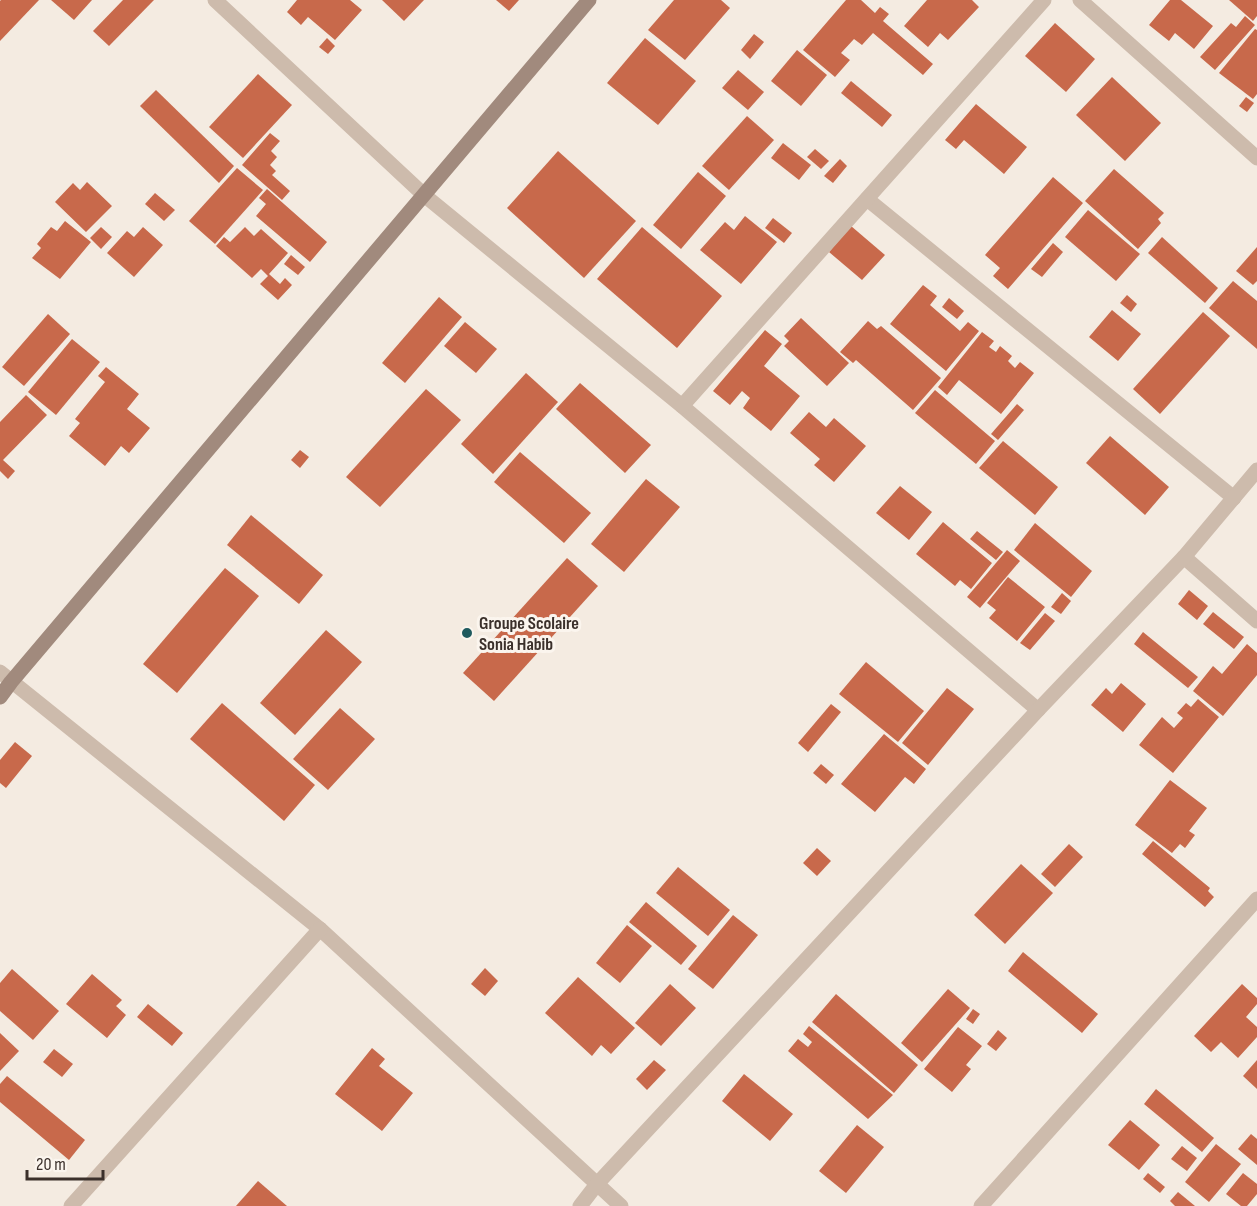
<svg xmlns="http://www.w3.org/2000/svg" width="1257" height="1206" font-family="'Sofia Sans Condensed',sans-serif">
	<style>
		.building { fill: #c8694b }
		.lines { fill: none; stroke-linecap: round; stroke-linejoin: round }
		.street { stroke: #cdbbac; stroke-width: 15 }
		.secondary { stroke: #a18a7d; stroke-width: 15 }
		.poi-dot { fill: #1f5a5e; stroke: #fbf5ee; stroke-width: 2 }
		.labels { text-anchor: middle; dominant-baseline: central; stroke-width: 6; stroke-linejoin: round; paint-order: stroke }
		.poi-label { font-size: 18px; font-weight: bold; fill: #3b302b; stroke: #fbf5ee; text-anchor: start }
	</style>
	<rect width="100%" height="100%" fill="#f4ebe1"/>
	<g class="building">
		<polygon points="1,0 39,0 0,41 0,1"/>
		<polygon points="51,0 92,0 74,20"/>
		<polygon points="123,0 154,0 109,46 93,31"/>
		<polygon points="297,0 350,0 362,10 335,40 308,17 301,25 287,12"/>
		<polygon points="382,0 424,0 404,21"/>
		<polygon points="496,0 519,0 509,11"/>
		<polygon points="674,0 721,0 730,8 685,60 648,30"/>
		<polygon points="846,0 861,0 875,13 880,7 889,14 883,21 933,64 923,75 873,33 862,45 854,39 841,53 850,60 835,77 803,50"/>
		<polygon points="927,0 972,0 979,7 948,40 940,33 928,47 904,26"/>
		<polygon points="1170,0 1181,0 1213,26 1194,49 1175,33 1169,41 1149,25"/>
		<polygon points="1229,0 1257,0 1257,16 1253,21"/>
		<polygon points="1245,16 1255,25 1215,70 1200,57 1231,23 1236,27"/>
		<polygon points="1055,23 1095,59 1066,92 1025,56"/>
		<polygon points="1255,29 1257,30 1257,94 1253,99 1219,73"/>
		<polygon points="754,34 764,42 750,59 741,50"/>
		<polygon points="327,38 335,46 328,54 319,47"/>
		<polygon points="645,38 696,81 658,125 607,83"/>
		<polygon points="797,50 827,75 801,106 771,81"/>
		<polygon points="738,70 764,92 748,110 722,88"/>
		<polygon points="258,74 292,105 243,158 209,127"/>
		<polygon points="1112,77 1161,123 1125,161 1076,115"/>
		<polygon points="851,81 892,115 882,127 841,93"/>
		<polygon points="156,90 234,166 219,183 140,106"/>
		<polygon points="1246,97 1254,103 1247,112 1239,106"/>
		<polygon points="976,104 1027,147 1004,174 964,140 956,149 945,140"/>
		<polygon points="747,116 774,140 729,190 702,166"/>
		<polygon points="270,133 280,141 271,151 277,157 270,165 276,171 272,175 290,191 282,200 242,165"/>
		<polygon points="783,143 811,165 799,180 771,158"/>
		<polygon points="815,149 829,161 821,169 807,157"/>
		<polygon points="558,151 636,221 584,278 507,208"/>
		<polygon points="840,159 847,166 833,183 824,176"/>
		<polygon points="237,168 263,190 215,244 189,221"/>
		<polygon points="1114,169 1164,213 1158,219 1161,223 1138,249 1085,201"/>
		<polygon points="698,172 726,196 681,249 653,225"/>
		<polygon points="1053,177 1083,203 1008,289 993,276 1000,268 985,255"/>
		<polygon points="87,182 112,206 86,232 55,202 73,183 80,190"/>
		<polygon points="267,189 327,242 310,262 256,216 266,204 259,198"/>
		<polygon points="155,193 175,210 164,221 145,204"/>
		<polygon points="1088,210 1140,254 1116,281 1065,237"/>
		<polygon points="745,216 777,242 741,284 700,250 725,222 734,230"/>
		<polygon points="773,218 792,233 784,243 765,228"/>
		<polygon points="65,221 91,242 60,279 32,258 41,248 37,244 51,227 57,231"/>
		<polygon points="851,226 885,255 862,280 829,252"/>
		<polygon points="101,227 112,237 101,249 90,238"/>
		<polygon points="143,227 163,245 134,277 107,253 127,231 134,237"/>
		<polygon points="245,227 254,236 261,229 288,253 269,274 280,284 285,278 292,285 278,300 260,284 268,276 261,269 252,278 216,246 224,237 230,242"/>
		<polygon points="642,227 722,296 677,348 597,279"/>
		<polygon points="1162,237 1218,288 1205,303 1148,253"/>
		<polygon points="1053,243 1063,252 1042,277 1031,269"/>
		<polygon points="1257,247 1257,281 1253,285 1236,271"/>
		<polygon points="291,255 305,267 298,275 284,264"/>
		<polygon points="1233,281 1257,301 1257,349 1209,308"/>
		<polygon points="923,285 937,296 930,305 960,331 968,322 979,331 946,371 890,324"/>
		<polygon points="1127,295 1137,304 1131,312 1120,303"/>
		<polygon points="439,297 462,317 405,383 382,363"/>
		<polygon points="949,298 964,311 957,319 942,307"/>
		<polygon points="1112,310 1141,334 1118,361 1089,337"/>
		<polygon points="1203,312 1230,336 1160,414 1133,389"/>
		<polygon points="48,314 70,334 24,386 2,367"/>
		<polygon points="801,318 849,363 827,386 784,346 789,341 784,336"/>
		<polygon points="868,321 877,329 881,326 941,378 913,410 856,360 853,363 840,352"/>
		<polygon points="465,322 497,349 476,373 444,346"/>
		<polygon points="765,330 782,344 764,366 800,396 771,431 743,408 750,398 742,391 730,405 713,391"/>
		<polygon points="982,332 994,341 989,347 996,352 1000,346 1012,356 1008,361 1015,368 1020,362 1034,373 1001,414 959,380 947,395 938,387"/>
		<polygon points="72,339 100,362 56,415 28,392"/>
		<polygon points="106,367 139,394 127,409 150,428 129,453 121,446 105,466 69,436 80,423 75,419 105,382 98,376"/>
		<polygon points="526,373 558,402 493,474 461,444"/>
		<polygon points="580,383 651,445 625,473 556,409"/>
		<polygon points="426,389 461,420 380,507 346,477"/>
		<polygon points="935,390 995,441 976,464 915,413"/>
		<polygon points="26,395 47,415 3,460 15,471 8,479 0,471 0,422"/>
		<polygon points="1017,404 1024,410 998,440 991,434"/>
		<polygon points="809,412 826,427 834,418 866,446 834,482 814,465 820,459 790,433"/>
		<polygon points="1110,436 1169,487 1145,515 1086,463"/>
		<polygon points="1003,441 1058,487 1035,515 979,468"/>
		<polygon points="300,450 309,457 300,468 291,460"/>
		<polygon points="520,452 591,513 564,543 494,482"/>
		<polygon points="646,479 680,507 624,572 591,544"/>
		<polygon points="900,486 932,512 909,540 876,513"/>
		<polygon points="251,515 323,575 299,604 227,545"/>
		<polygon points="943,522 992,563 971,589 960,580 955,586 916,554"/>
		<polygon points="1035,523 1092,571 1071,597 1014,550"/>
		<polygon points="977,531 1003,552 996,560 970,539"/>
		<polygon points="1007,550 1020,561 980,608 967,597"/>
		<polygon points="567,558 598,586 494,701 463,673"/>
		<polygon points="225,568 259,596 177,693 143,664"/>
		<polygon points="1008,577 1045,607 1017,641 989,618 996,610 987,603"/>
		<polygon points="1189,590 1208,606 1197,620 1178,604"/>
		<polygon points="1062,593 1071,601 1061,614 1051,607"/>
		<polygon points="1213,612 1244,637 1234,649 1203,624"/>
		<polygon points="1045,613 1055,621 1030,650 1020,643"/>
		<polygon points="326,630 362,662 295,735 260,703"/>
		<polygon points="1143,632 1198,677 1188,688 1134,644"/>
		<polygon points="1247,644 1257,653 1257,675 1223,716 1193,691 1213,666 1222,674"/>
		<polygon points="866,662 924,711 898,742 839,694"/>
		<polygon points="1121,683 1146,704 1123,732 1091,705 1106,688 1112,694"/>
		<polygon points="947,688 974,709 928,765 902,743"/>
		<polygon points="1198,699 1219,717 1173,773 1139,745 1162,717 1174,728 1183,718 1177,713 1186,703 1191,707"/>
		<polygon points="222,703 315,785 284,821 190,739"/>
		<polygon points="831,704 841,712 808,752 798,743"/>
		<polygon points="340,708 375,739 328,790 293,759"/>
		<polygon points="884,734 926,769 914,784 905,777 875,812 841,784"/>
		<polygon points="15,742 32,756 6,788 0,783 0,760"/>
		<polygon points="821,764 834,775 826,784 813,773"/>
		<polygon points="1170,780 1207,808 1189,831 1195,835 1185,848 1180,844 1172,853 1135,825"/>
		<polygon points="1153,841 1210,888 1208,891 1214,897 1205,907 1142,854"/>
		<polygon points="1069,844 1083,857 1055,887 1041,874"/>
		<polygon points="817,848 831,861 817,876 803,863"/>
		<polygon points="1021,864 1053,893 1005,944 974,915"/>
		<polygon points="678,867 730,910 708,936 656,893"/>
		<polygon points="646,902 697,946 681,965 629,922"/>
		<polygon points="733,915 758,935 713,989 688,969"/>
		<polygon points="627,925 652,946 620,983 596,963"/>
		<polygon points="1023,952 1098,1014 1082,1033 1008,971"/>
		<polygon points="485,968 498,981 485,996 471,984"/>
		<polygon points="12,969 59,1011 33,1040 0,1011 0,983"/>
		<polygon points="92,974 122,1000 116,1006 126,1015 107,1038 66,1004"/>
		<polygon points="578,977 635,1028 611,1054 601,1045 592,1056 545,1013"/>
		<polygon points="670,984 696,1008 661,1046 635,1023"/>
		<polygon points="1242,984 1257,998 1257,1004 1246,1017 1257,1027 1257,1037 1238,1058 1221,1042 1211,1052 1194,1036"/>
		<polygon points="948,989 970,1008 922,1062 901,1043"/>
		<polygon points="836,994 918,1065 894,1093 812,1022"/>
		<polygon points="148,1004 183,1033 172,1046 137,1017"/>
		<polygon points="973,1009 980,1014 973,1024 966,1019"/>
		<polygon points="809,1026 893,1095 868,1119 788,1051 798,1039 808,1047 812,1042 803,1034"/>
		<polygon points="958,1027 982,1046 966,1065 971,1069 952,1092 924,1069"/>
		<polygon points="998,1030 1007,1038 996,1051 987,1044"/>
		<polygon points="0,1033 19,1051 0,1071"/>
		<polygon points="372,1048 385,1059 379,1066 413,1093 382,1131 335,1094"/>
		<polygon points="54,1049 73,1064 62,1077 43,1062"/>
		<polygon points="654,1060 666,1070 647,1090 636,1079"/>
		<polygon points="1257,1060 1257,1089 1243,1076"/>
		<polygon points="744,1074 793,1114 770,1141 722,1101"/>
		<polygon points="7,1076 85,1140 69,1160 0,1102 0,1084"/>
		<polygon points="1156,1089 1214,1138 1202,1152 1144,1104"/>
		<polygon points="1130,1120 1160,1145 1139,1170 1108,1145"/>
		<polygon points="857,1125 884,1147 846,1193 819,1171"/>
		<polygon points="1251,1134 1257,1139 1257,1165 1238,1149"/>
		<polygon points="1216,1144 1241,1164 1209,1202 1185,1182"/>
		<polygon points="1182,1146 1197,1158 1187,1171 1171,1159"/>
		<polygon points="1148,1173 1165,1187 1160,1193 1143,1179"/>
		<polygon points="1243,1173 1257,1184 1257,1194 1247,1206 1241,1206 1226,1194"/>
		<polygon points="258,1181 287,1206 236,1206"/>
		<polygon points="1178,1192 1195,1206 1175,1206 1170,1201"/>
	</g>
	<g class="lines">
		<g class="street">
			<polyline points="215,0 424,195 682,406 1038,710"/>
			<polyline points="1080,0 1257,158"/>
			<polyline points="867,199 1234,498"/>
			<polyline points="682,406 1044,0"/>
			<polyline points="1184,557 1257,621"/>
			<polyline points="0,672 320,929 621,1206"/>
			<polyline points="71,1206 320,929"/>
			<polyline points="580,1206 597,1184 1038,710 1184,557 1257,470"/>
			<polyline points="981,1206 1257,899"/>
		</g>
		<polyline class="secondary" points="0,697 11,682 589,0"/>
	</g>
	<circle class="poi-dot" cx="467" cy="633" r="6"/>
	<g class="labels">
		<g class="poi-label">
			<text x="479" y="623">Groupe Scolaire<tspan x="479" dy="21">Sonia Habib</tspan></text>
		</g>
	</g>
	<path d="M27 1170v9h76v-9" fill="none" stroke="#3b302b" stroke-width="3"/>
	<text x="36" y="1170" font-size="18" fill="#3b302b" stroke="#fbf5ee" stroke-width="4.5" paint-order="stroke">20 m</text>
</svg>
